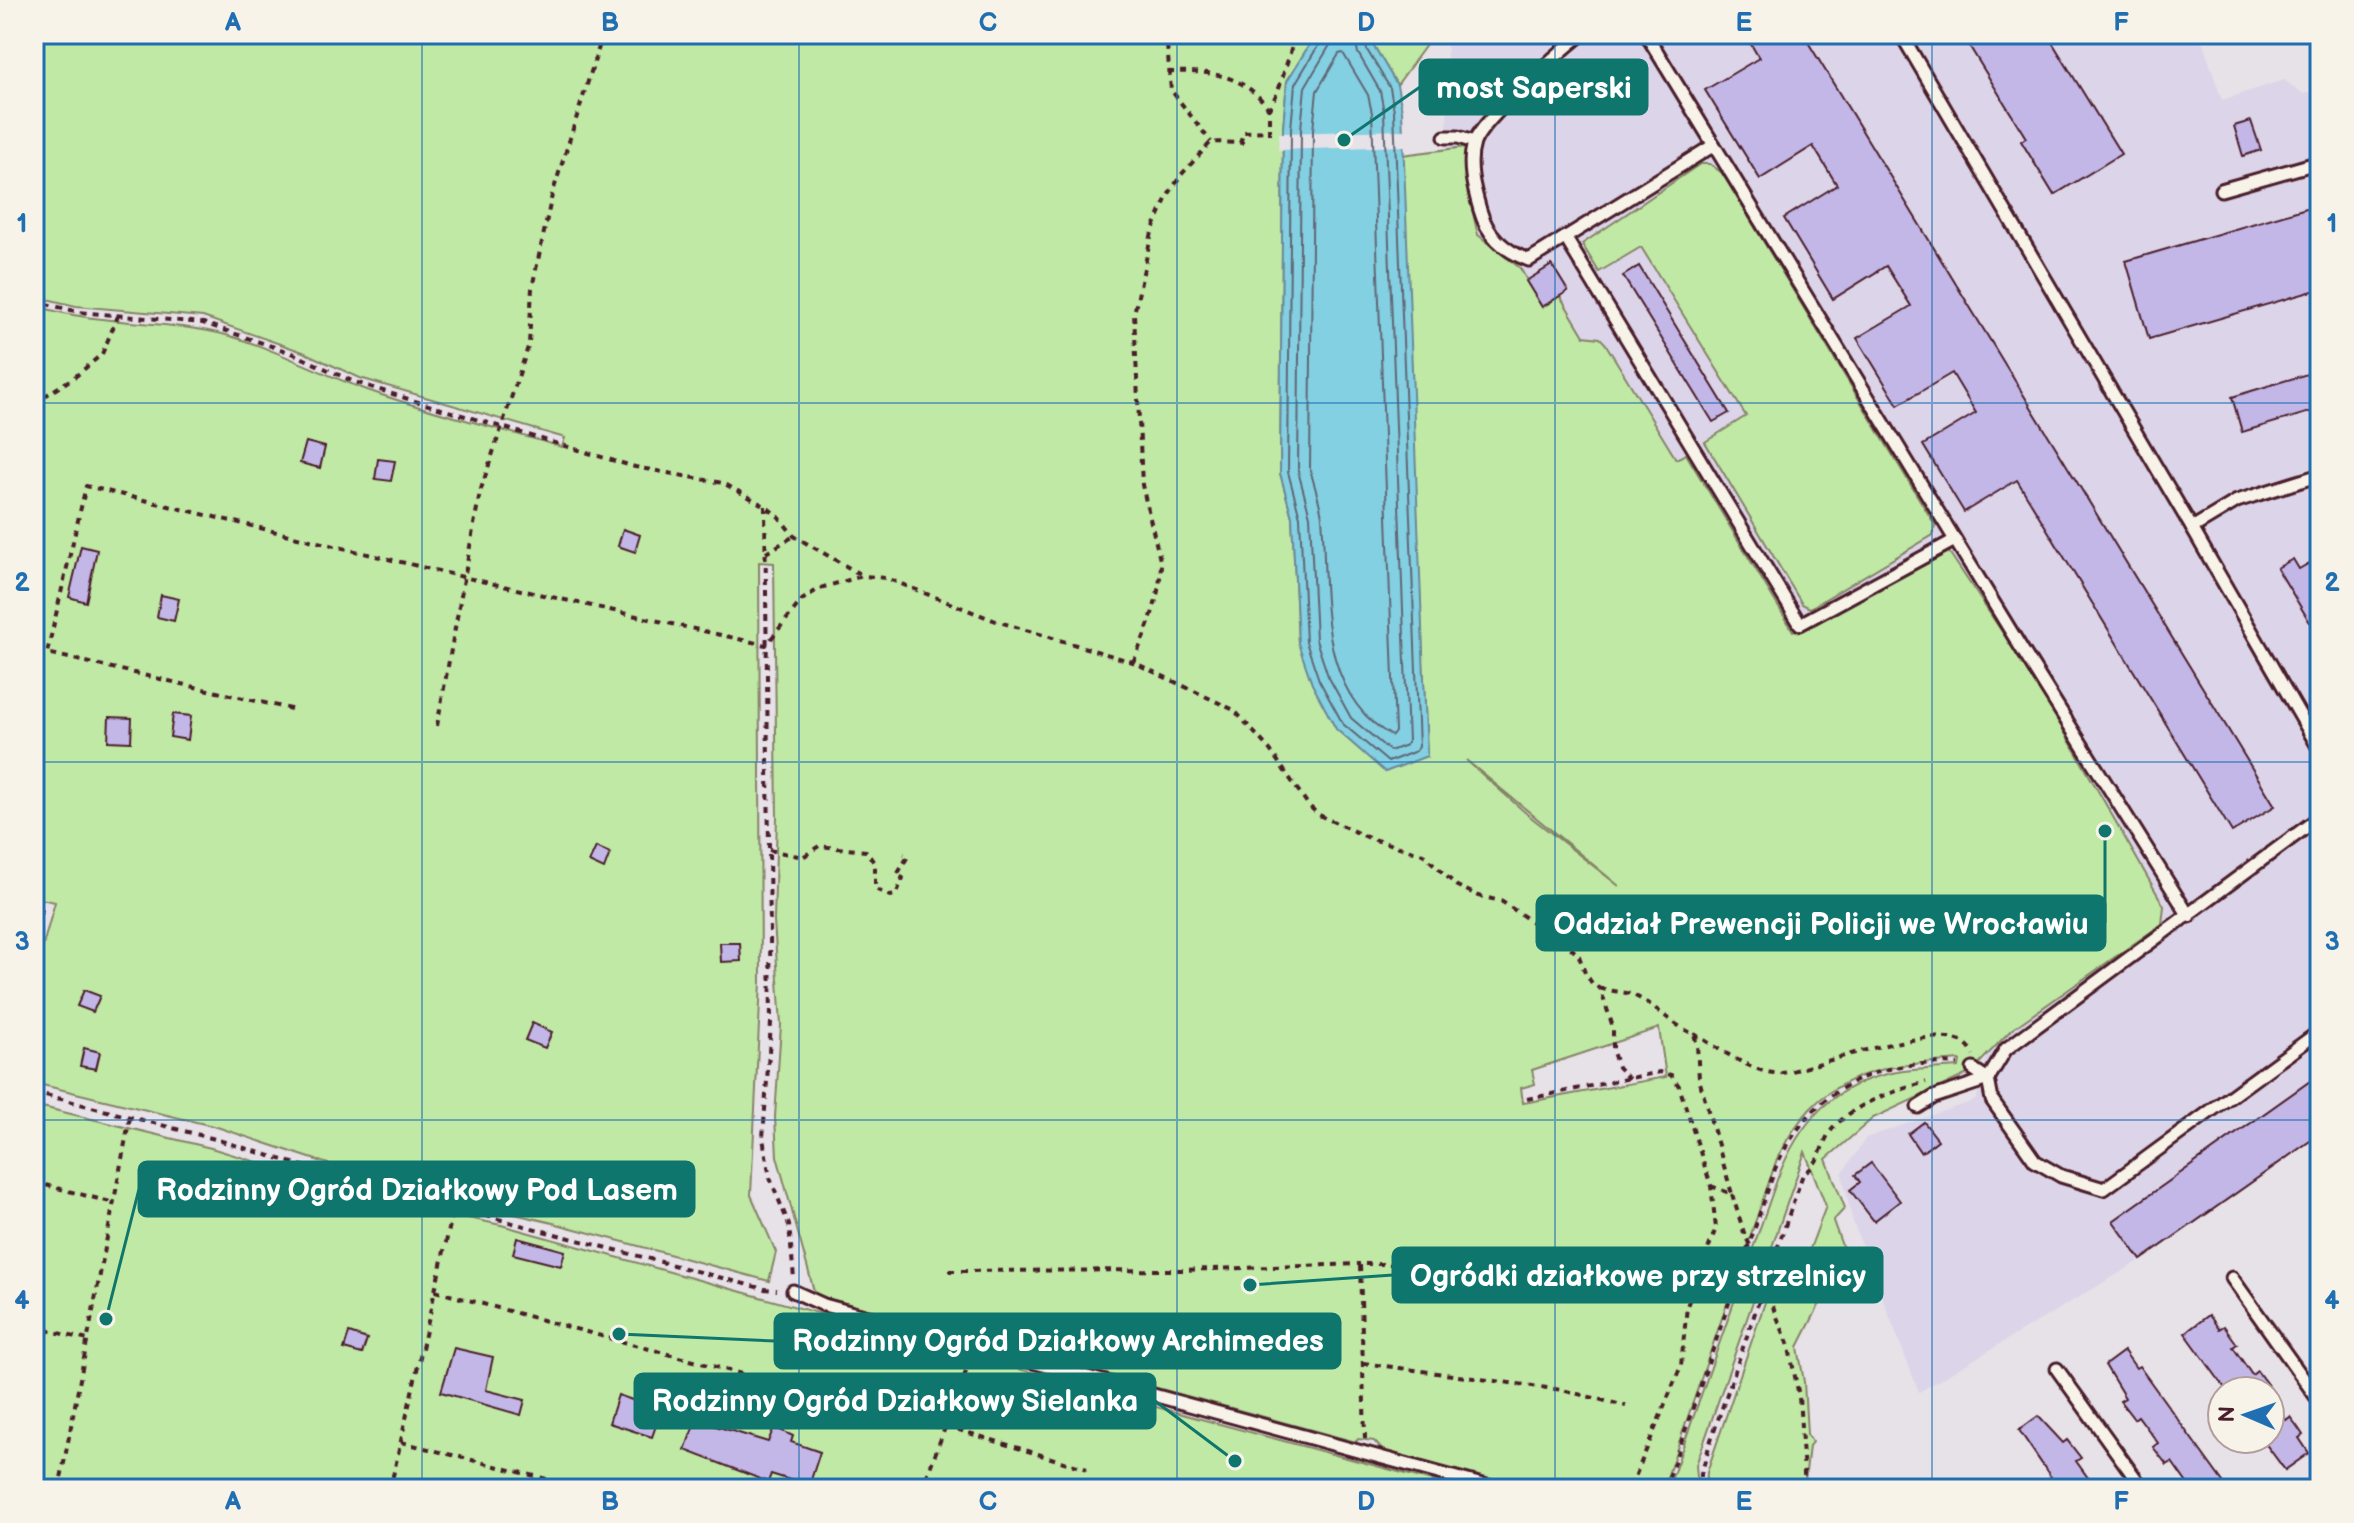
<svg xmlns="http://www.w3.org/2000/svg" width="2354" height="1523" font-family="'Balsamiq Sans',sans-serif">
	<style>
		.built { fill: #dcd4e8 }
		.green { fill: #c0e9a5; stroke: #858468; stroke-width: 2; fill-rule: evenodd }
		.water { fill: #83d0e2; stroke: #6c8999; stroke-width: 2 }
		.pier { fill: #e7e1e8 }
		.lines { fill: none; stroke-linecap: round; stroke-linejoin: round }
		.shore { stroke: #616674; stroke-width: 2 }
		.building { fill: #c3b7e8; stroke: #4a1f2b; stroke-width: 2 }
		.service-casing { stroke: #4a1f2b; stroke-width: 17 }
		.path { stroke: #4a1f2b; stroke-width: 4; stroke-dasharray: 6 6; stroke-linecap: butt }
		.service { stroke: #f7f3e8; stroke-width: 11 }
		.grid { fill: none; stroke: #1f6fb2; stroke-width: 2; stroke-opacity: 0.55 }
		.leader { fill: none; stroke: #0f766e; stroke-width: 3 }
		.callout-dot { fill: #0f766e; stroke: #f7f3e8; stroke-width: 3 }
		.callout { fill: #0f766e; stroke: #0f766e; stroke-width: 3 }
		.callout-label { font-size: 30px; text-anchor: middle; font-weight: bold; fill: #fff }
		.neatline { fill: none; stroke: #1f6fb2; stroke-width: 3 }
		.grid-label { font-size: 26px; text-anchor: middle; font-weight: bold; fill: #1f6fb2 }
	</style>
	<rect width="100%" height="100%" fill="#e7e1e8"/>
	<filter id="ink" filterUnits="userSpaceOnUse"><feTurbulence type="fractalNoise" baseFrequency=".0125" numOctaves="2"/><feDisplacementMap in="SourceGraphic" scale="16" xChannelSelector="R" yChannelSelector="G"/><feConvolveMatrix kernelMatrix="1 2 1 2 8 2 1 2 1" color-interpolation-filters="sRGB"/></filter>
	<g filter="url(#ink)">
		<polygon class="built" points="1452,34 2200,34 2222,100 2284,80 2303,94 2317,90 2312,75 2315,67 2320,66 2320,1134 2141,1260 1919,1392 1853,1222 1842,1174 1866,1138 1976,1100 2003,991 1448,236 1447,37"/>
		<g class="green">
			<path d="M34,34H1316L1287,81L1283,128L1280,473L1292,517L1298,643L1427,756L1402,155L1466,147L1468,192L1478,235L1520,268L1542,307L1560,296L1584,336L1600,338L1605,343L1676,459L1686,454L1793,631L1949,552L2038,686L2164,906L2162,924L2011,1030L1970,1073L1873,1118L1826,1159L1845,1208L1833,1221L1845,1254L1798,1347L1804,1382L1807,1434L1812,1442L1809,1446L1805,1480L1841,1486V1489H1706L1707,1472L1776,1270L1808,1254L1826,1206L1805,1152L1696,1465L1698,1489H1668L1777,1180C1799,1122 1833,1083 1897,1072C1917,1068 1939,1069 1959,1067L1960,1060C1873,1066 1818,1074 1777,1159L1663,1489H1532L1385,1453L1374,1441L1358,1439L1356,1442L815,1295L777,1156L775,1117L781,1025L774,921L777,817L774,563L759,562L761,981L751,1195L776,1252L769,1281L553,1223L442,1197L337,1167L217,1127L34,1083V978L55,902L36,898L34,904V305C96,326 163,319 226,335C270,347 309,368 351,384C419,410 492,426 562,447L565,438L360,378L303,352L203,317L76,306L34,296ZM1466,760L1619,886L1527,814ZM1659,1028L1666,1077L1523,1103L1521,1088L1535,1084L1532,1070Z"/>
			<polygon points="1371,34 1434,34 1397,85 1374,46"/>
			<polygon points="1700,164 1710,164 1722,173 1935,525 1933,535 1810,608 1802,604 1705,442 1746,416 1641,247 1599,272 1582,244"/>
			<polygon points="34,1105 211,1148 375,1198 501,1225 1134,1401 1462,1489 34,1489"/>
		</g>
		<polygon class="water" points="1316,34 1371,34 1374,46 1397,85 1402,110 1427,756 1385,772 1336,729 1312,684 1298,643 1292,517 1280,473 1283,128 1287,81"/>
		<polygon class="pier" points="1406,130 1406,146 1278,150 1279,133"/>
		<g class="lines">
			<g class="shore">
				<polyline points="1322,34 1321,41 1295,84 1291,129 1288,472 1300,517 1306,642 1319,680 1343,724 1388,762 1416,751 1419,747 1394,111 1390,88 1367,50 1364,34"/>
				<polyline points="1332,34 1330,45 1305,87 1301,129 1298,471 1310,516 1316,640 1328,676 1351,718 1390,751 1406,745 1408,741 1384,112 1380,91 1358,53 1354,34"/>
				<path d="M1343,53L1368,95L1372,113L1395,732L1392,736C1315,692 1328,591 1322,517C1320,501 1314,485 1310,469L1313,130L1317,91L1339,54Z"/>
			</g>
		</g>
		<g class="building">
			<polygon points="1745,34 1803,34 2275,806 2232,832 2017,480 1964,512 1923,445 1976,413 1952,373 1898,405 1857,338 1911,306 1886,266 1833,299 1784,218 1837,185 1813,146 1760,179 1705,90 1759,58"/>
			<polygon points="1962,34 2047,34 2121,154 2054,195 2021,141 2026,138"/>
			<polygon points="2251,121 2261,150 2243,156 2234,126"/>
			<polygon points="2320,204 2320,289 2149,339 2126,261"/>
			<polygon points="1552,265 1568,291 1542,307 1526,281"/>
			<polygon points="1639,266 1729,413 1713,422 1623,276"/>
			<polygon points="2320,370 2320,409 2242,432 2232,397"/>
			<polygon points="306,442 325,447 320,468 300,463"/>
			<polygon points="378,459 395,461 391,481 375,479"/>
			<polygon points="623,529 640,535 635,552 618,546"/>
			<polygon points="81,546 97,550 86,602 69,597"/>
			<polygon points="2320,557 2320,639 2277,568 2293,559 2299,569"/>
			<polygon points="161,595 179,599 174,621 157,617"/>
			<polygon points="173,714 191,716 188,740 170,737"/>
			<polygon points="109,717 132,718 131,742 108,741"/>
			<polygon points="596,847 610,853 604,869 589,862"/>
			<polygon points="720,943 740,943 741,961 721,962"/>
			<polygon points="84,990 100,996 93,1012 77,1006"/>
			<polygon points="532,1023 552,1032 545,1048 525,1040"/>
			<polygon points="84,1048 100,1052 96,1069 80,1066"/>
			<polygon points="2320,1074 2320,1134 2141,1260 2113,1221"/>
			<polygon points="1924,1122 1938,1140 1921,1153 1908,1134"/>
			<polygon points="1871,1163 1900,1201 1874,1221 1850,1190 1860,1182 1855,1175"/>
			<polygon points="517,1238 565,1251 561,1266 513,1254"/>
			<polygon points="2209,1315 2219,1329 2224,1326 2237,1344 2233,1347 2252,1375 2257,1371 2272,1391 2227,1391 2185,1333"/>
			<polygon points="349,1333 367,1339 362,1354 344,1349"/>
			<polygon points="454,1348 493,1357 486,1390 525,1400 521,1415 441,1392"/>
			<polygon points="2124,1351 2136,1368 2139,1366 2228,1489 2191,1489 2172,1462 2167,1465 2153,1447 2158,1443 2138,1416 2134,1419 2120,1401 2125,1398 2105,1365"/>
			<polygon points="618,1395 655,1408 654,1412 660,1414 652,1437 609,1423"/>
			<polygon points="2270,1399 2286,1420 2290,1417 2297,1426 2303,1435 2299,1438 2309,1453 2285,1470 2262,1439 2270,1439"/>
			<polygon points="2038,1416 2063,1443 2067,1440 2081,1458 2076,1461 2096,1489 2059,1489 2019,1430"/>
			<polygon points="696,1420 768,1442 774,1427 793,1436 791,1442 820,1452 809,1486 771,1474 768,1482 685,1450"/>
		</g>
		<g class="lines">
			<g class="service-casing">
				<g id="service">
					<path d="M1582,34C1561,51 1482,120 1474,143C1467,165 1474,189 1480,210C1487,235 1504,251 1529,260L1714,145"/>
					<polyline points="1646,34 2023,651 2189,916"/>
					<polyline points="1901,34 2192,528 2320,750"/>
					<polyline points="1445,137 1458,137 1474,142"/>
					<polyline points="2221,190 2320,162"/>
					<polyline points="1565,237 1800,624 1955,540"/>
					<polyline points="2192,528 2237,501 2320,475"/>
					<polyline points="1973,1069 1988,1079 2006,1049 2320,817"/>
					<polyline points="1918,1107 1934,1097 1988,1079 1992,1100 2035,1161 2061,1176 2104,1189 2320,1031"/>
					<polyline points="2232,1278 2320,1402"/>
					<polyline points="793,1291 824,1305 1497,1489"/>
					<polyline points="2057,1369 2143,1489"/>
					<polyline points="1893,1489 1900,1484 1904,1489"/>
				</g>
			</g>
			<g class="path">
				<polyline points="1166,34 1171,90 1211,142"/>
				<path d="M1168,72C1209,71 1243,73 1269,109"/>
				<polyline points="1269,134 1269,109 1278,91 1296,34"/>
				<polyline points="1240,143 1244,132 1269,131"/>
				<polyline points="34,301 79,312 203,323 292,353 352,381 405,398 635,467 723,483 765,506 779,517 794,536 863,576"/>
				<polyline points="34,403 76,376 102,354 118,316"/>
				<polyline points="765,506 771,1023 763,1138 770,1178 789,1225 794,1278"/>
				<polyline points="766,553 794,536"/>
				<polyline points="34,602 38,619 34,659"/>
				<path d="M1133,662C1147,631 1160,599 1161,564L1142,485L1134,314L1152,232L1167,197L1181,175L1211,142L1244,143"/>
				<polyline points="291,709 47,653 86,486 463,577 761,644 766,645 802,600 820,588 863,576 886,578 996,621 1133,662 1234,710 1270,750 1309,806 1319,815 1369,838 1423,854 1457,886 1479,896 1501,901 1571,948 1579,956 1585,973 1592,983 1600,988 1613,1027 1613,1052 1618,1067 1629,1079"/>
				<polyline points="437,726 480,492 529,344 532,288 552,195 603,34"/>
				<polyline points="769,850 803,857 819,846 866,851 875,864 875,889 890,896 896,895 903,878 897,875 908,856 904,854"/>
				<polyline points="34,938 42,907"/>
				<path d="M1600,988C1611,992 1623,991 1633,995C1655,1005 1672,1025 1694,1034L1697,1045L1699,1079L1732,1194L1711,1186"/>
				<path d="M1694,1034C1718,1047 1755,1076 1782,1073C1812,1070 1962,1008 1973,1055"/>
				<polyline points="34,1092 215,1139 342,1178 764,1289 777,1290"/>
				<polyline points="1527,1099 1660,1072 1671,1075 1679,1086 1711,1186 1716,1228 1687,1306 1681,1366 1630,1489"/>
				<polyline points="34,1182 114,1203"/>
				<polyline points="1732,1194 1745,1236 1763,1268 1774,1310 1788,1343 1799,1396 1805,1489"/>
				<polyline points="949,1271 1182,1270 1360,1264"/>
				<polyline points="435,1291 945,1429"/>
				<polyline points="34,1327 88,1340"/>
				<polyline points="1363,1363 1562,1390 1626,1406"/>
				<polyline points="946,1426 1087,1469"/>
				<path d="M1365,1439L1360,1264C1471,1264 1582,1265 1692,1275L1696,1280"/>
				<polyline points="401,1442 586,1489"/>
				<polyline points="59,1489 130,1117"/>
				<polyline points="390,1489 454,1207"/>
				<polyline points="922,1489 970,1361"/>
				<polyline points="1235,1489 1247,1485 1262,1489"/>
				<path d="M1665,1489L1775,1169C1809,1091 1874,1058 1958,1064"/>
				<path d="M1701,1489V1474L1711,1440L1803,1174C1820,1165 1820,1147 1830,1132C1852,1103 1893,1092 1926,1082"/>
				<polyline points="2312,1489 2320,1482"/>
			</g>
			<use href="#service" class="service"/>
		</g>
	</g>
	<path class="grid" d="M422,34V1489M799,34V1489M1177,34V1489M1555,34V1489M1932,34V1489M34,403H2320M34,762H2320M34,1120H2320"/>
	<path class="leader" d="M1344 140L1420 87M2105 831L2105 923M106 1319L139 1189M1250 1285L1393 1275M619 1334L775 1341M1235 1461L1155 1401"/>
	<g class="callout-dot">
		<circle cx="1344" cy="140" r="8"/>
		<circle cx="2105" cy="831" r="8"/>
		<circle cx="106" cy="1319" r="8"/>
		<circle cx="1250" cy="1285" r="8"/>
		<circle cx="619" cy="1334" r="8"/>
		<circle cx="1235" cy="1461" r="8"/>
	</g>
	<g class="callout">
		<rect x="1420" y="60" width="227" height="54" rx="8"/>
		<rect x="1537" y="896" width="568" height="54" rx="8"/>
		<rect x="139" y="1162" width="555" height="54" rx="8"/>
		<rect x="1393" y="1248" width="489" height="54" rx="8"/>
		<rect x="775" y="1314" width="565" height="54" rx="8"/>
		<rect x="635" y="1374" width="520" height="54" rx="8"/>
	</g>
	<g class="callout-label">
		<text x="1534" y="98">most Saperski</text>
		<text x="1821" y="934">Oddział Prewencji Policji we Wrocławiu</text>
		<text x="417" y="1200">Rodzinny Ogród Działkowy Pod Lasem</text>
		<text x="1638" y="1286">Ogródki działkowe przy strzelnicy</text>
		<text x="1058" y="1351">Rodzinny Ogród Działkowy Archimedes</text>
		<text x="895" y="1411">Rodzinny Ogród Działkowy Sielanka</text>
	</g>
	<rect width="2354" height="1523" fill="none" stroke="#f7f3e8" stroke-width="88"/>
	<g transform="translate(2246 1415) rotate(272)"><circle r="38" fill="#f7f3e8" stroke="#b29e9c" stroke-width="2"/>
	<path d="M0-6L14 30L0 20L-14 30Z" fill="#1f6fb2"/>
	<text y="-12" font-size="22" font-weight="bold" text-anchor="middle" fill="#4a1f2b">N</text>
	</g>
	<rect x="44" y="44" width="2266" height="1435" class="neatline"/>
	<g class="grid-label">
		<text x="233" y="31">A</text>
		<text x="610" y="31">B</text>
		<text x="988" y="31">C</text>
		<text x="1366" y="31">D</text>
		<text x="1744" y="31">E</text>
		<text x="2121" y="31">F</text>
		<text x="22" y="232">1</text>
		<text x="2332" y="232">1</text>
		<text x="22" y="591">2</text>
		<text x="2332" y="591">2</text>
		<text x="22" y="950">3</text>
		<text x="2332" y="950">3</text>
		<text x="22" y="1309">4</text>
		<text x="2332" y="1309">4</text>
		<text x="233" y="1510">A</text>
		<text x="610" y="1510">B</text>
		<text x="988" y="1510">C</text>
		<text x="1366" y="1510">D</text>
		<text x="1744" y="1510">E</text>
		<text x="2121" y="1510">F</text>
	</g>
</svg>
